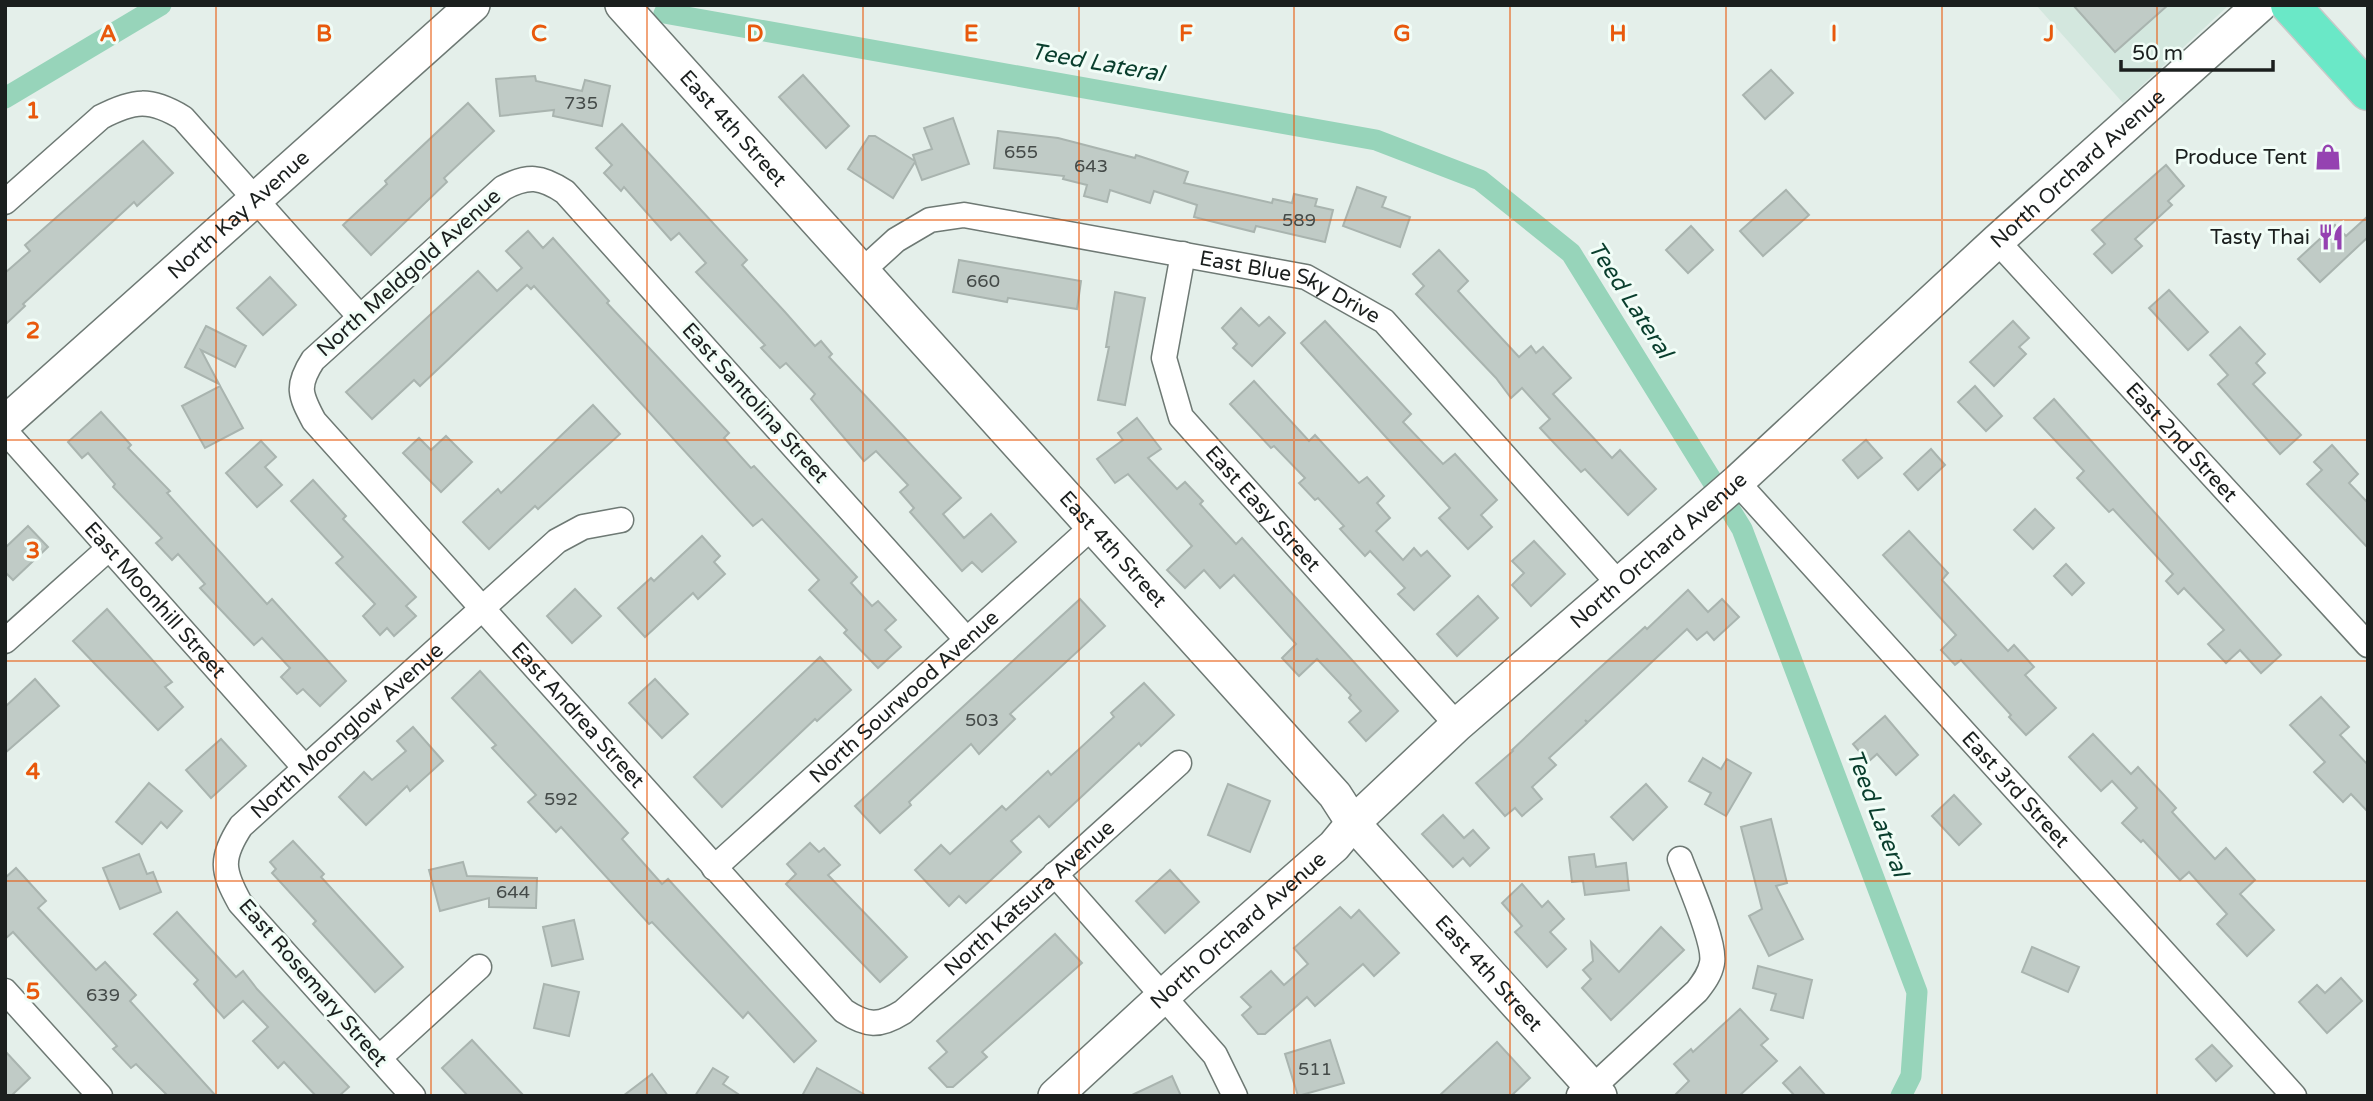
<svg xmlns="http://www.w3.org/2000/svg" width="2373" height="1101" font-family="'Varela Round',sans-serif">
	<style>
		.built { fill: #d3e7de }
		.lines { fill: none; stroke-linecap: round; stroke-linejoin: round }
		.canal { stroke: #97d4ba; stroke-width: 21 }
		.building { fill: #c0cbc6; stroke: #a9b4af; stroke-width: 2 }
		.street-casing { stroke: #6e7974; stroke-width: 27 }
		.secondary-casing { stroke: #6e7974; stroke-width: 36 }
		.primary-casing { stroke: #c8c9c9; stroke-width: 41 }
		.street { stroke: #fff; stroke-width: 24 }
		.secondary { stroke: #fff; stroke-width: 33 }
		.primary { stroke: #6ae8c7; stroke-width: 38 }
		.grid { fill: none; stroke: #e8590c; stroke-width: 2; stroke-opacity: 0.55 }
		.labels { text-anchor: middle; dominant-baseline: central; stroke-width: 6; stroke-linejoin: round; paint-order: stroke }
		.number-label { font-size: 18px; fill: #444a48 }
		.street-label { font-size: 21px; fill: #1b1f1e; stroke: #f1fdf7 }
		.poi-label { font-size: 21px; fill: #1b1f1e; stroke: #f1fdf7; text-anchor: end }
		.water-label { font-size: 23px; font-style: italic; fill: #093e2d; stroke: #f1fdf7 }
		.grid-label { font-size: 23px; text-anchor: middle; font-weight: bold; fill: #e8590c; stroke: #f1fdf7; stroke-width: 6; stroke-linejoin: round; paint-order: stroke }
	</style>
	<rect width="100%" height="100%" fill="#e4efea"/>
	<polygon class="built" points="2036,5 2229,5 2123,103"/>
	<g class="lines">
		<g class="canal">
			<polyline points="664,13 1376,140 1480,180 1571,253 1742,529 1917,992 1911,1076 1901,1096"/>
			<polyline points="5,98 161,5"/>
		</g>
	</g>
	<g class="building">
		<polygon points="2073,5 2168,5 2115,52"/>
		<polygon points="1771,70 1793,93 1765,119 1743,95"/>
		<polygon points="803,75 849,126 826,148 779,97"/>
		<polygon points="535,76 536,81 582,91 585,80 610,86 602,126 553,116 554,110 500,116 496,79"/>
		<polygon points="468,103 494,131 444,178 447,182 371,255 343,225 387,184 385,181"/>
		<polygon points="953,118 969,164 922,180 915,162 893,198 848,169 869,136 875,136 915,161 913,155 932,149 924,128"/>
		<polygon points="622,124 747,260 742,265 785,312 815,346 821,341 832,354 829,357 961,498 943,514 964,538 991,514 1016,542 982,572 972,562 962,571 910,512 914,508 900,492 908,485 876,451 864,461 811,399 815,394 786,363 780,368 761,348 765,345 696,272 706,263 679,233 671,240 624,187 621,191 604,173 612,165 596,148"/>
		<polygon points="998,131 1058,138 1135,158 1136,155 1188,172 1184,183 1272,203 1273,199 1292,203 1294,194 1317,199 1315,206 1333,210 1325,242 1256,226 1254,232 1194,217 1197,205 1154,191 1150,203 1110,190 1107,202 1084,196 1087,185 1063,179 1064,176 994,168"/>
		<polygon points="143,141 173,173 137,206 134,202 23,304 25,306 5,325 5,273 30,251 25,245"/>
		<polygon points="2166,165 2184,186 2168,201 2172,205 2135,239 2142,246 2112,273 2094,254 2105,244 2092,230"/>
		<polygon points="1357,187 1386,197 1382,207 1410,217 1400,247 1343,226"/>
		<polygon points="1786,190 1809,215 1763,256 1740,231"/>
		<polygon points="2368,216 2368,237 2320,282 2298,259 2335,225 2346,236"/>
		<polygon points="1691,226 1713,250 1688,273 1666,250"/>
		<polygon points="528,231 543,248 553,238 609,301 607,303 729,433 724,438 751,468 754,466 857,577 851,583 872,606 878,601 896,620 885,630 901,647 878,668 844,633 847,630 809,590 819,580 762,519 753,526 534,286 531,289 527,285 420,386 414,380 372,419 346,392 478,271 497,291 522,268 506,251"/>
		<polygon points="1439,250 1468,281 1458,291 1519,357 1531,346 1536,353 1543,347 1571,378 1553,394 1612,458 1620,450 1656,489 1628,515 1585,469 1581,472 1540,428 1550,419 1522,388 1511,398 1496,378 1416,294 1424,286 1413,274"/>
		<polygon points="959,260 1081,281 1077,309 1008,298 1007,302 953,292"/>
		<polygon points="270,277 296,305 263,335 237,308"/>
		<polygon points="2169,290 2208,332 2188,350 2149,308"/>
		<polygon points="1115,292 1145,298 1125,405 1098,400 1109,347 1106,347"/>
		<polygon points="1241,308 1259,326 1269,317 1285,333 1252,366 1233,348 1237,344 1222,328"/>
		<polygon points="1325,321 1411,414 1403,422 1443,464 1455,454 1497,500 1481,515 1492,527 1468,549 1439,518 1450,508 1301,343"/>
		<polygon points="2013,321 2029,338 2019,347 2026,354 1994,386 1970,362"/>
		<polygon points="206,326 246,346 235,367 201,350 219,384 185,367"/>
		<polygon points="2240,327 2265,354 2256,363 2265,373 2253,384 2301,435 2280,454 2218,384 2228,375 2210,355"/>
		<polygon points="1254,381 1309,441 1315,435 1359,483 1367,477 1384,496 1377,503 1390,518 1376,531 1403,560 1414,548 1421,556 1427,551 1450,576 1414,610 1398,594 1405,588 1370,551 1365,556 1340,529 1344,526 1318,498 1315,500 1299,483 1305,478 1274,446 1271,448 1230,404"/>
		<polygon points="220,386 243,428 205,448 182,406"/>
		<polygon points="1975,386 2002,416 1986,431 1958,402"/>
		<polygon points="2054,399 2281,655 2261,673 2240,650 2226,663 2208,644 2224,630 2184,588 2178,594 2166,581 2173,574 2113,509 2109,512 2077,478 2084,471 2034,418"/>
		<polygon points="593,405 620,434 538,509 535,506 489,549 463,522 498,489 501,493"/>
		<polygon points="101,412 131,445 128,448 170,491 167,493 267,604 272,599 346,681 320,706 303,689 297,694 281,677 290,668 262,638 254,645 200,588 205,584 178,554 172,560 156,543 162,538 113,487 115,484 88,453 82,458 68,442"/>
		<polygon points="1137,418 1161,449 1148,458 1177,489 1185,482 1203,501 1200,504 1236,544 1242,538 1398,711 1366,741 1349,722 1361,711 1349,698 1351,695 1317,659 1299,676 1282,658 1296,644 1234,575 1220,588 1204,570 1185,588 1167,570 1192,546 1128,474 1115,483 1097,459 1123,440 1118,433"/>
		<polygon points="446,436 472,462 441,492 403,453 419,438 431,450"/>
		<polygon points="1866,440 1882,458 1858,478 1843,460"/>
		<polygon points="261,441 276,457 265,467 282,485 257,507 226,473"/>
		<polygon points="2332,445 2358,474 2349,483 2368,503 2368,548 2307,484 2322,470 2314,462"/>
		<polygon points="1931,449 1945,465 1918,490 1904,474"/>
		<polygon points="313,480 346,516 343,519 416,597 406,606 416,616 394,636 387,628 380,635 363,616 375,604 336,563 343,557 291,501"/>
		<polygon points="2035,509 2054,528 2033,549 2014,530"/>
		<polygon points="28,526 48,547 13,580 5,572 5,548"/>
		<polygon points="1909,531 1948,573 1942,580 2008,651 2014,645 2034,667 2025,675 2056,708 2026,735 2009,717 2011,715 1961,660 1955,665 1941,650 1956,635 1883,555"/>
		<polygon points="702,536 720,556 714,562 725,574 698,599 693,593 645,637 618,608 651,578 654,581"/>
		<polygon points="1534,541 1565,574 1531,606 1512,585 1524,573 1512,561"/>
		<polygon points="2066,564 2084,583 2072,595 2054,576"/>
		<polygon points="575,589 601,616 572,643 547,616"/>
		<polygon points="1688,590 1708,612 1722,599 1739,617 1714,640 1707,632 1697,640 1687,629 1588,722 1585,720 1587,723 1549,758 1556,765 1532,787 1542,799 1522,816 1515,808 1505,816 1476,783 1513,751 1512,750 1593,674 1645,627 1647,629"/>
		<polygon points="1478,596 1498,618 1457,656 1437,634"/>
		<polygon points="1080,599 1105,626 1010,714 1015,719 979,754 971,744 909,802 911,805 880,833 855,806"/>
		<polygon points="107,609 172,682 165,687 183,707 158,730 73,641"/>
		<polygon points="820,657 851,690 817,721 815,719 722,807 694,777"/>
		<polygon points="480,671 628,833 622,839 662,884 668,879 816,1041 794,1062 748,1012 743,1018 652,922 649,924 561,827 556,832 528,802 536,795 492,748 496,745 452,698"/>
		<polygon points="35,679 59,706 5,753 5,707"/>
		<polygon points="655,679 688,714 662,738 629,703"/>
		<polygon points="1144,683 1174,715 1141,746 1139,743 1049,827 1039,816 1011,841 1021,852 966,903 959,896 949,906 915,870 941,845 950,854 1002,806 1006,810 1048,771 1051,775 1114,717 1111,713"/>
		<polygon points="2321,697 2349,727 2340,735 2368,765 2368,812 2351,794 2343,802 2314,772 2325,762 2290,725"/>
		<polygon points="1885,716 1918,755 1896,775 1877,754 1868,762 1853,744"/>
		<polygon points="413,727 443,761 410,791 407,786 366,825 339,797 364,772 372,780 406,751 397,741"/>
		<polygon points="2093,734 2131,774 2138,767 2176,808 2172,812 2215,859 2226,848 2255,880 2240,894 2274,930 2247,956 2217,924 2227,914 2189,872 2180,880 2143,840 2141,842 2122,823 2137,808 2112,781 2101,791 2069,757"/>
		<polygon points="221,739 246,766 211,798 186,770"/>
		<polygon points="1703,758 1721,769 1727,759 1751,773 1726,816 1705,804 1711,793 1689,781"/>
		<polygon points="149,783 182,811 167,828 161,822 142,844 116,822"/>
		<polygon points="1228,784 1270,801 1250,852 1208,835"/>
		<polygon points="1646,784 1667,807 1633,840 1611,817"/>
		<polygon points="1954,795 1981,824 1959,845 1932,816"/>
		<polygon points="1443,815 1464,838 1473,830 1489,848 1470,866 1463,858 1453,867 1422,834"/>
		<polygon points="1771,819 1787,883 1776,886 1803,939 1769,956 1749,916 1762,909 1741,827"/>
		<polygon points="293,841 324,874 321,877 403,967 375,992 313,924 316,921 272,873 276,869 270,862"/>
		<polygon points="810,843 819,852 824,848 840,865 828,875 907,957 880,982 786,884 796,874 787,864"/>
		<polygon points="139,854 147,874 153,872 161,892 120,909 103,868"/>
		<polygon points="1594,854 1596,867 1626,863 1629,890 1585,895 1583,881 1572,882 1569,857"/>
		<polygon points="463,862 467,876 537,878 536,908 489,907 489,898 440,911 429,870"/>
		<polygon points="16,868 46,901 38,908 96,970 105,962 136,995 130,1001 216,1096 168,1096 136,1064 131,1068 113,1049 117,1046 13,932 5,939 5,878"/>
		<polygon points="1170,870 1199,902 1165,933 1136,901"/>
		<polygon points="1522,884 1542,907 1548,901 1564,919 1550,932 1566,949 1547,967 1515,932 1522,926 1502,903"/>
		<polygon points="1340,907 1351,918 1359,910 1399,953 1374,976 1363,964 1315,1006 1307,997 1265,1034 1258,1034 1242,1015 1251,1007 1241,997 1271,971 1284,985 1308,964 1294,948"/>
		<polygon points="177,912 236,977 243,971 257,989 349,1087 339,1096 316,1096 284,1062 278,1068 253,1041 268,1027 243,1001 224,1018 194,984 198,980 154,934"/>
		<polygon points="574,920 583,959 552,966 543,927"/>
		<polygon points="1661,927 1684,950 1611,1020 1582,988 1591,979 1583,970 1593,961 1591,942 1619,972"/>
		<polygon points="1055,934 1082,963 982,1052 987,1057 953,1087 947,1087 929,1068 947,1052 937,1041"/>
		<polygon points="2032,947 2079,967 2068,992 2022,972"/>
		<polygon points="1758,966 1812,980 1803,1018 1771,1010 1776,994 1753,988"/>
		<polygon points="2341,978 2362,1001 2327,1033 2299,1002 2317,985 2325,993"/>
		<polygon points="544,984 579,992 569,1036 534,1028"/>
		<polygon points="1740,1009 1768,1039 1761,1045 1777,1061 1739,1096 1674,1096 1689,1081 1674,1064 1691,1049 1693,1052"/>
		<polygon points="472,1040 524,1096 468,1096 442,1068"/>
		<polygon points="1330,1040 1344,1083 1298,1096 1285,1054"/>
		<polygon points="1497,1042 1530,1078 1511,1096 1439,1096"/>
		<polygon points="2212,1045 2232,1066 2216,1081 2196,1059"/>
		<polygon points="5,1051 30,1078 11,1096 5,1096"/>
		<polygon points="1800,1067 1826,1096 1795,1096 1783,1083"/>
		<polygon points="713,1068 728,1077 723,1084 741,1096 695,1096"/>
		<polygon points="817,1068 867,1096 802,1096"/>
		<polygon points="652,1074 668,1096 623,1096"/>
		<polygon points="1172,1076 1181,1096 1130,1096"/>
	</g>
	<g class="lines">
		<g class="street-casing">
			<g id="street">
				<path d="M5,202L101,117C134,100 150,98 183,118L360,317"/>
				<path id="s1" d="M1997,241L2368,645"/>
				<path id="s2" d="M1183,254L1164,358L1181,417L1457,725"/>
				<path id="s3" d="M862,271L896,240L930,220L964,215L1306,277L1384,321L1619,584"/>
				<path id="s4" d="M5,431L305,768"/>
				<path id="s5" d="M1737,482L2294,1096"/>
				<path id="s6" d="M967,640L565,192C541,176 528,175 503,188L313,360C296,386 300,395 314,421L844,1011C867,1026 879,1027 903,1012L1179,763"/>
				<polyline points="5,641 108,549"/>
				<path id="s7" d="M714,868L1092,527"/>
				<polyline points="1055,874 1215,1055 1235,1096"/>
				<polyline points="5,991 100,1096"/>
				<polyline points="379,1058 479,967"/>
				<path d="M1579,1095L1592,1088L1697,991C1704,982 1710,974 1712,963C1716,943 1688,881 1680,859"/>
				<path id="s8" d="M413,1096L240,903C222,871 220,858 241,826L557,541L583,527L621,520"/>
			</g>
		</g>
		<g class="secondary-casing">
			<g id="secondary">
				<path id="s9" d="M622,5L1335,795L1353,823L1600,1096"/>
				<path id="s10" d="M5,423L473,5"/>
				<path id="s11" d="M1055,1096L1182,979L1334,846L1353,823L1457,725L1737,482L1997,241L2260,5"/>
			</g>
		</g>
		<g class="primary-casing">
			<polyline id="primary" points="2290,5 2368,91"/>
		</g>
		<use href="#street" class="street"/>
		<use href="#secondary" class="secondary"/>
		<use href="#primary" class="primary"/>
	</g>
	<path class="grid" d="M216,5V1096M431,5V1096M647,5V1096M863,5V1096M1079,5V1096M1294,5V1096M1510,5V1096M1726,5V1096M1942,5V1096M2157,5V1096M5,220H2368M5,440H2368M5,661H2368M5,881H2368"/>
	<defs>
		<g id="shop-bare" transform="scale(2.1)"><path d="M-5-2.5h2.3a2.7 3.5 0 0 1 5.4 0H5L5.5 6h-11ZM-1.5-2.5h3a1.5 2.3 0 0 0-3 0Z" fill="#9542b1" stroke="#f1fdf7" stroke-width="2.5" paint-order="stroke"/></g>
		<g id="restaurant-bare" transform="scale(2.1)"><path d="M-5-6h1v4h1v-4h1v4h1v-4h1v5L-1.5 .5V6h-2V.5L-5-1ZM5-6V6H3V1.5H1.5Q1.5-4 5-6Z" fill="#9542b1" stroke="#f1fdf7" stroke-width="2.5" paint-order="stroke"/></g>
	</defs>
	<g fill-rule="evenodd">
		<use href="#shop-bare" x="2328" y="157"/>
		<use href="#restaurant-bare" x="2331" y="237"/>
	</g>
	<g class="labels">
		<g class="number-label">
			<text x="581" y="103">735</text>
			<text x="1021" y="152">655</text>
			<text x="1091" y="166">643</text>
			<text x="1299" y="220">589</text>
			<text x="983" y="281">660</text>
			<text x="982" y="720">503</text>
			<text x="561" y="799">592</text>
			<text x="513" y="892">644</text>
			<text x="103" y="995">639</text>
			<text x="1315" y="1069">511</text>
		</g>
		<g class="street-label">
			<text stroke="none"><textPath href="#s9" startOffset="166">East 4th Street</textPath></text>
			<text stroke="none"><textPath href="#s11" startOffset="1381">North Orchard Avenue</textPath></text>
			<text stroke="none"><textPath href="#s10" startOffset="313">North Kay Avenue</textPath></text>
			<text transform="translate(409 273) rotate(-42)">North Meldgold Avenue</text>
			<text stroke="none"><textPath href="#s3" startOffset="455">East Blue Sky Drive</textPath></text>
			<text transform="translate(755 403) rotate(48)">East Santolina Street</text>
			<text stroke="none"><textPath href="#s1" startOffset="273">East 2nd Street</textPath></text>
			<text stroke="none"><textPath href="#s2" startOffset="290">East Easy Street</textPath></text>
			<text stroke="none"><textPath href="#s9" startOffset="733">East 4th Street</textPath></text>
			<text stroke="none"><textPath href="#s11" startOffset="814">North Orchard Avenue</textPath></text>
			<text stroke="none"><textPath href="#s4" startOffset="226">East Moonhill Street</textPath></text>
			<text stroke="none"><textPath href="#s7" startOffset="256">North Sourwood Avenue</textPath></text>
			<text stroke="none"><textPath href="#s6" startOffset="1386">East Andrea Street</textPath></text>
			<text stroke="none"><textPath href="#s8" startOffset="485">North Moonglow Avenue</textPath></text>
			<text stroke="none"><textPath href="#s5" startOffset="415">East 3rd Street</textPath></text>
			<text stroke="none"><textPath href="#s6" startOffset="2018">North Katsura Avenue</textPath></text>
			<text stroke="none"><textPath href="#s11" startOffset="247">North Orchard Avenue</textPath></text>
			<text stroke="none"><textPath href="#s9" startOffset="1300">East 4th Street</textPath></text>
			<text transform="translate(313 983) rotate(49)">East Rosemary Street</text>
		</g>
		<g class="poi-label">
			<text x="2307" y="157">Produce Tent</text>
			<text x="2310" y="237">Tasty Thai</text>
		</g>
		<g class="water-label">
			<text transform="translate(1097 63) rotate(10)">Teed Lateral</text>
			<text transform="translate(1630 300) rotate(57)">Teed Lateral</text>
			<text transform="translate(1877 813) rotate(69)">Teed Lateral</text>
		</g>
	</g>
	<g class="grid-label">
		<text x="108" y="41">A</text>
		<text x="324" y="41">B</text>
		<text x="539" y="41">C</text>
		<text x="755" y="41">D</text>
		<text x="971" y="41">E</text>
		<text x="1186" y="41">F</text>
		<text x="1402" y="41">G</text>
		<text x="1618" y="41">H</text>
		<text x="1834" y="41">I</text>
		<text x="2049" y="41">J</text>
		<text x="33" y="118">1</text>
		<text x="33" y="338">2</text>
		<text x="33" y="558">3</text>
		<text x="33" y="779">4</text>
		<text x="33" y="999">5</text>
	</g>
	<rect width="2373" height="1101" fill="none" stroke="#1b1f1e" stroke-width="14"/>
	<path d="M2121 60v10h152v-10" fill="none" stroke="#1b1f1e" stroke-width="3.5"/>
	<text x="2132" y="60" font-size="21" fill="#1b1f1e" stroke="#f1fdf7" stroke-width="5" paint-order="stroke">50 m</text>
</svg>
